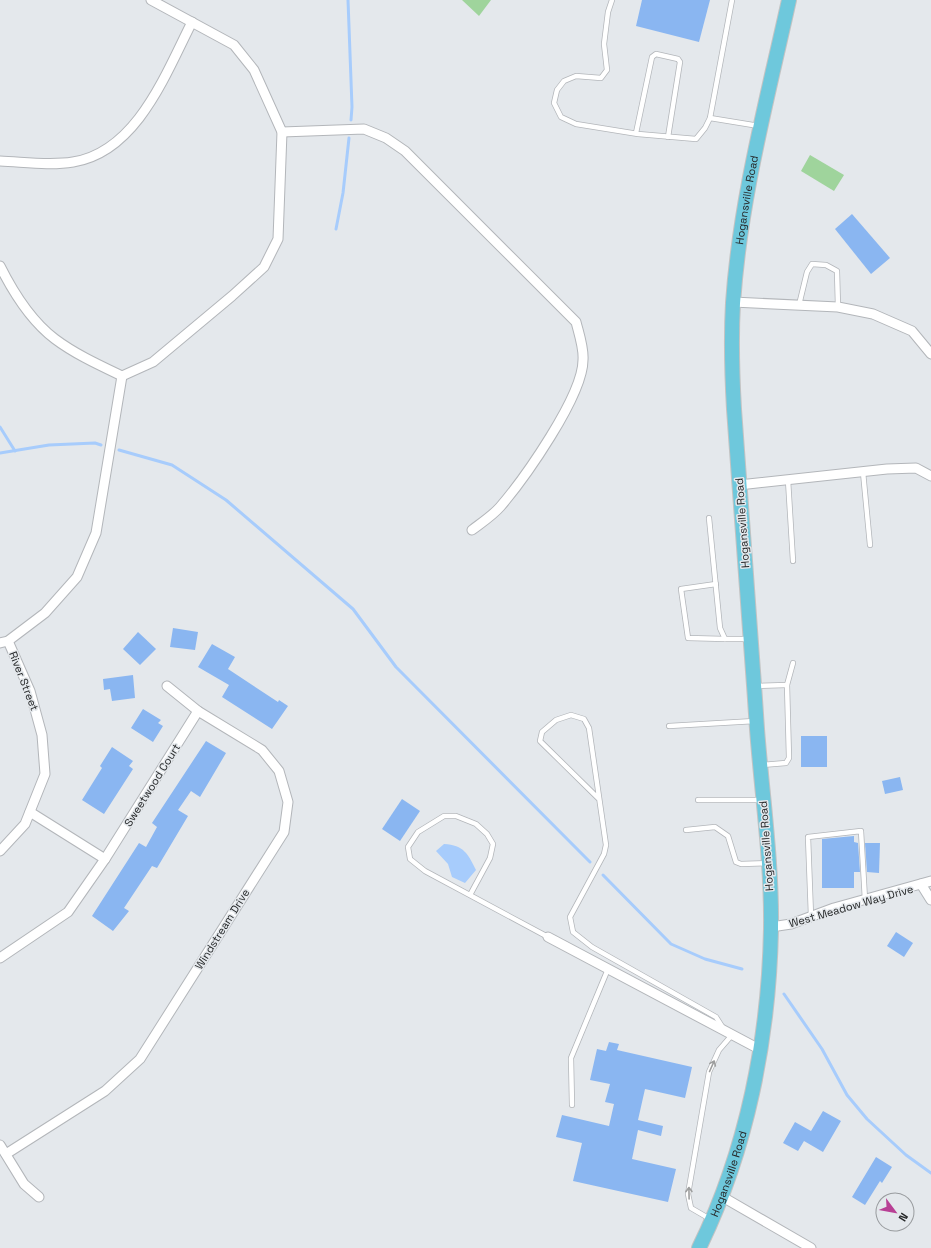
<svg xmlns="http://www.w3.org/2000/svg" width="931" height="1248" font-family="'Space Grotesk',sans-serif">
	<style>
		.green { fill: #9fd49c }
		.water { fill: #a7ccfc }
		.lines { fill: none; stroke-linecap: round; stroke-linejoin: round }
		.stream { stroke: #a7ccfc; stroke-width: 3 }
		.building { fill: #8ab6f1 }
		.lane-casing { stroke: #b3b6ba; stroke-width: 6 }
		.street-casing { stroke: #b3b6ba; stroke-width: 11 }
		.primary-casing { stroke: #c2c3c3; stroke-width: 16 }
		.lane { stroke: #fff; stroke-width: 4.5 }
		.street { stroke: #fff; stroke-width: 9 }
		.primary { stroke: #6ec8dc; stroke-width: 14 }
		.oneway { stroke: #9d9e9e }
		.labels { text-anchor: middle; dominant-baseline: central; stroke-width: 3; stroke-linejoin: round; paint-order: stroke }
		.street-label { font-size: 11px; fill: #252728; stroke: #e4e8ec }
	</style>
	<rect width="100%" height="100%" fill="#e4e8ec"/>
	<g class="green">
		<polygon points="462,0 491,0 479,16"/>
		<polygon points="810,155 844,175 834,191 801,171"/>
	</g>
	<path class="water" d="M444,844C464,845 468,854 476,870L465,883L452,877L448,864L436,851Z"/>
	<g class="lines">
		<g class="stream">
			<polyline points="348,0 352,107 351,120"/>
			<polyline points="336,229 343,193 349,138"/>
			<polyline points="0,427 15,451"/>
			<polyline points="119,450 172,465 226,500 353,609 396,667 590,862"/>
			<polyline points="0,453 49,445 95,443 101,445"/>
			<polyline points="603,875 671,944 705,959 742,969"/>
			<polyline points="784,994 822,1049 847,1095 867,1119 906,1155 931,1173"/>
		</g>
	</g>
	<g class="building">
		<polygon points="642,0 710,0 699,42 636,26"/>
		<polygon points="852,214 890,258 871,274 835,229"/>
		<polygon points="173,628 198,632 195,650 170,647"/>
		<polygon points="138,632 156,649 140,665 123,649"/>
		<polygon points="212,644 235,657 228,669 278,702 279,700 288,706 272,729 222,697 229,685 198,667"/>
		<polygon points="133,675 135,698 112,701 110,689 104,690 103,679"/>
		<polygon points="143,709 161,720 158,723 163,726 153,742 131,728"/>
		<rect x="801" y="736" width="26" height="31"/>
		<polygon points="206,741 226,753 200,797 191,791 178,810 188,816 157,868 152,866 124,908 129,911 113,931 92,916 139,843 146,847 157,827 152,823"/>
		<polygon points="112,747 133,761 129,766 133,769 104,814 82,800 102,768 100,766"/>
		<polygon points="900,777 903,790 885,794 882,781"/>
		<polygon points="402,799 420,811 400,841 382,829"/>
		<polygon points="854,836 854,842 858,843 860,872 854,872 854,888 822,888 822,839"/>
		<polygon points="865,843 880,843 879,873 867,872"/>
		<polygon points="896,932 913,943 904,957 887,946"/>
		<polygon points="609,1042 619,1044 617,1050 692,1067 685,1098 645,1089 638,1120 663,1126 661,1136 638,1130 632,1159 676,1169 668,1202 573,1181 582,1143 556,1137 562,1115 609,1126 614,1104 605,1102 610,1084 590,1080 597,1049 606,1051"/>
		<polygon points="823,1111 841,1121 823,1152 804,1141 798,1151 783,1143 795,1122 811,1131"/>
		<polygon points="876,1157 892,1167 882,1183 880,1181 865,1205 852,1197"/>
	</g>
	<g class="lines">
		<g class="lane-casing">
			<g id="lane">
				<polyline points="612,0 608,12 604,44 607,70 601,78 576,76 564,81 557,90 554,103 561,117 576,124 638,134 696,139 705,128 710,118 732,0"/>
				<polyline points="710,118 759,126"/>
				<polyline points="636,133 652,57 656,54 678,59 680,62 668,137"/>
				<polyline points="799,305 807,272 812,264 826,265 837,271 838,307"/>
				<polyline points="863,472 870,545"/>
				<polyline points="788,480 793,561"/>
				<polyline points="709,518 720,628 725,639 749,639"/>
				<polyline points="716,584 681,589 688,638 725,639"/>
				<polyline points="756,686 787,685"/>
				<polyline points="669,726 755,721"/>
				<polyline points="761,765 786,763 789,758 787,685 793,663"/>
				<polyline points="599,799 540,741 542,732 556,720 571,715 584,719 589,728 606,845 604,854 570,917 573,932 592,947 716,1017 723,1028"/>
				<polyline points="698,800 761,800"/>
				<polyline points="686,830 715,827 728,836 736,862 741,864 768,863"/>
				<polyline points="470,895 490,858 493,844 487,834 476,824 456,816 444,816 418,832 408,847 410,859 425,871 548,937"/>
				<polyline points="811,916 808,837 861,831 865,900"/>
				<polyline points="572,1105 571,1058 608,969"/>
				<polyline points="710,1219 691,1208 688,1194 709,1072 719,1050 732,1035"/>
			</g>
		</g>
		<g class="street-casing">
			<g id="street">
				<path d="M282,132L364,129L386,138L405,151L576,322C579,334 584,348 583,360C583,396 524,479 500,507C492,516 481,523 472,530"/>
				<path d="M0,161C24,162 50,166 73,162C137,152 166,73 192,22"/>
				<path d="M0,266C13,292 31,321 55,339C75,354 99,365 122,376L153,362L232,296L264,267L278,239L282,132L254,70L234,45L151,0"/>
				<polyline points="733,302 838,307 873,314 912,331 931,354"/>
				<polyline points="739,485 887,469 916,468 931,476"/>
				<polyline points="0,643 8,641 45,613 77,577 96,533 122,376"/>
				<polyline points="30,812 105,859"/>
				<polyline points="0,851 25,824 45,774 42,735 30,691 8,641"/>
				<polyline points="921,884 931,900"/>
				<polyline points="771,927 791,924 834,908 931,881"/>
				<polyline points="548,937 761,1050"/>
				<polyline points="0,958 68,912 105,859 198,711"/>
				<polyline points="0,1145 24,1184 39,1197"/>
				<polyline points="6,1154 105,1091 140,1059 284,832 288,802 279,771 262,750 198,711 167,686"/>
				<polyline points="721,1196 811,1248"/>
			</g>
		</g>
		<g class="primary-casing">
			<g id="primary">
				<path id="s1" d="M699,1248C747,1150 769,1038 771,929C772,862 762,795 757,729C750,622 741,515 734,409C732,374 731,338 733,303C740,200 767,100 789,0"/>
			</g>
		</g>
		<use href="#lane" class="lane"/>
		<use href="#street" class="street"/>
		<use href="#primary" class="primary"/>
	</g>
	<defs><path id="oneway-shaft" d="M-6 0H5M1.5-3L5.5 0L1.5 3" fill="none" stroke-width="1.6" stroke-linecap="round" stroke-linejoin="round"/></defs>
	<g class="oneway">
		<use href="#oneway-shaft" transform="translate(712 1066) rotate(-66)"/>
		<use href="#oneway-shaft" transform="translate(689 1193) rotate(-91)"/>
	</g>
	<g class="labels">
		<g class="street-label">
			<text stroke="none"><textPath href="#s1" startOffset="1061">Hogansville Road</textPath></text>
			<text transform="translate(742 523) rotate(-94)">Hogansville Road</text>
			<text transform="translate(24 681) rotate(69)">River Street</text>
			<text transform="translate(152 785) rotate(-58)">Sweetwood Court</text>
			<text transform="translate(766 846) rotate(-94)">Hogansville Road</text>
			<text transform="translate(851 906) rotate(-16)">West Meadow Way Drive</text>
			<text transform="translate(222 929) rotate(-58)">Windstream Drive</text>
			<text stroke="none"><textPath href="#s1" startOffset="80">Hogansville Road</textPath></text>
		</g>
	</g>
	<g transform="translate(895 1212) rotate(122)"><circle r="19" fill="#e4e8ec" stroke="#989b9e"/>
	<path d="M0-3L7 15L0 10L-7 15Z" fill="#b84095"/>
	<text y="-6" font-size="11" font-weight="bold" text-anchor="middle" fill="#252728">N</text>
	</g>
</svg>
